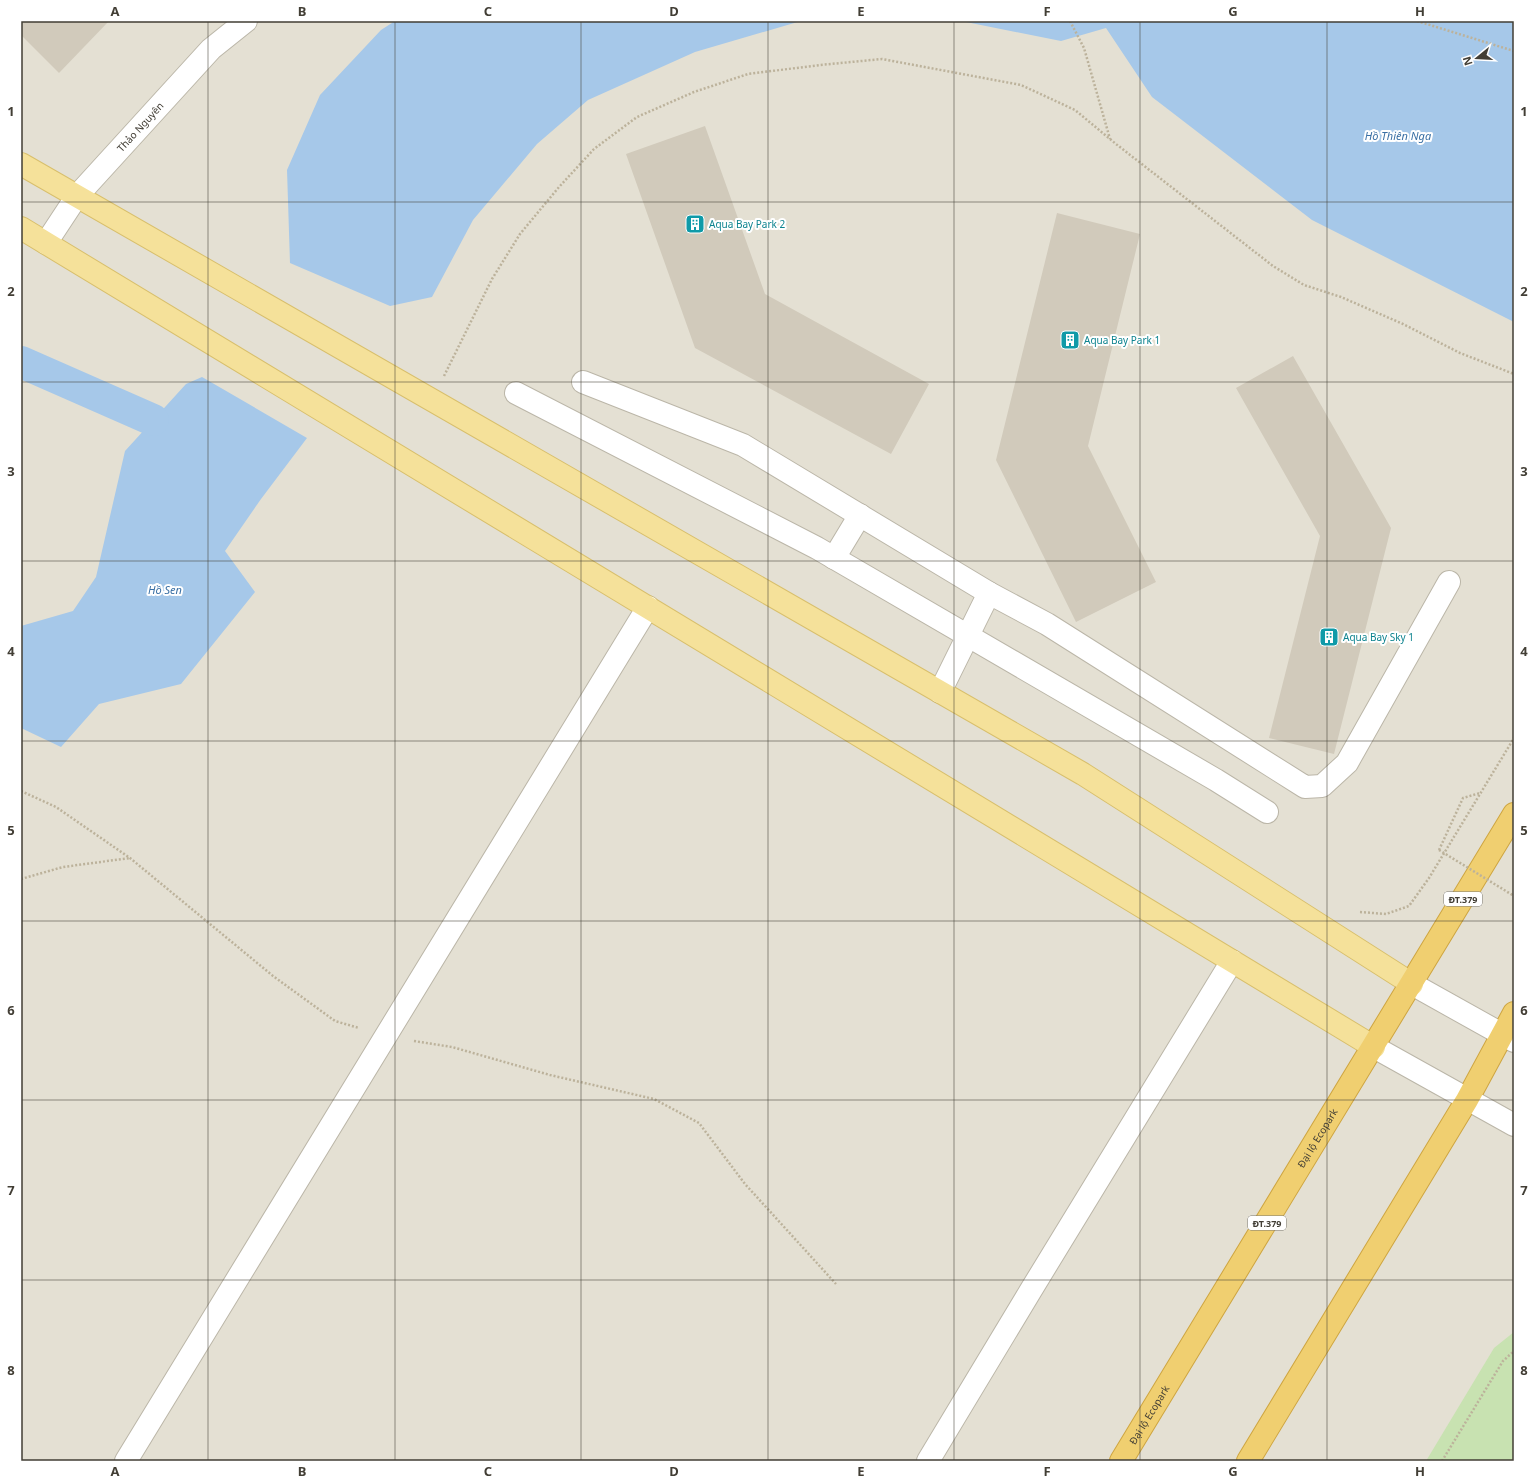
<svg xmlns="http://www.w3.org/2000/svg" width="1535" height="1482" font-family="'Noto Sans',sans-serif">
	<style>
		.residential { fill: #e4e0d3 }
		.green { fill: #c8e2b1 }
		.water { fill: #a6c8e9 }
		.lines { fill: none; stroke-linecap: round; stroke-linejoin: round }
		.canal { stroke: #a6c8e9; stroke-width: 32 }
		.building { fill: #d1cabb }
		.minor-casing { stroke: #bbb6a8; stroke-width: 24 }
		.major-casing { stroke: #d8bf6c; stroke-width: 24 }
		.highway-casing { stroke: #cea541; stroke-width: 24 }
		.path { stroke: #bcb29b; stroke-width: 2.5; stroke-dasharray: 2 2; stroke-linecap: butt }
		.minor { stroke: #fff; stroke-width: 22 }
		.major { stroke: #f5e19a; stroke-width: 22 }
		.highway { stroke: #f0cf70; stroke-width: 22 }
		.path-bridge { stroke: #bcb29b; stroke-width: 2.5; stroke-dasharray: 2 2; stroke-linecap: butt }
		.grid { fill: none; stroke: #423e35; stroke-width: 1; stroke-opacity: 0.55 }
		.labels { text-anchor: middle; dominant-baseline: central; stroke-width: 4; stroke-linejoin: round; paint-order: stroke }
		.shield { fill: #fff; stroke: #7b7872; stroke-width: 1 }
		.shield-label { font-size: 9px; font-weight: bold; fill: #423e35 }
		.street-label { font-size: 10px; fill: #423e35; stroke: #fff }
		.culture-label { font-size: 10px; fill: #0d838f; stroke: #fff; text-anchor: start }
		.water-label { font-size: 11px; font-style: italic; fill: #396fa4; stroke: #fff }
		.neatline { fill: none; stroke: #423e35; stroke-width: 1.5 }
		.grid-label { font-size: 13px; text-anchor: middle; font-weight: bold; fill: #423e35 }
	</style>
	<rect width="100%" height="100%" fill="#f1eee5"/>
	<rect class="residential" x="21" y="21" width="1493" height="1440"/>
	<polygon class="green" points="1514,1332 1514,1461 1426,1461 1494,1348"/>
	<g class="water">
		<polygon points="395,21 801,21 695,52 588,100 537,144 473,220 432,297 390,306 290,263 287,170 320,95 381,30"/>
		<polygon points="961,21 1514,21 1514,322 1312,220 1152,97 1106,28 1061,41"/>
		<polygon points="202,377 307,438 261,499 225,551 255,592 181,684 99,704 61,747 21,728 21,626 73,611 96,577 125,451 186,384"/>
	</g>
	<g class="lines">
		<polyline class="canal" points="21,362 153,420"/>
	</g>
	<g class="building">
		<polygon points="21,21 109,21 59,73 21,35"/>
		<polygon points="705,126 765,294 929,384 891,454 695,348 626,154"/>
		<polygon points="1057,213 1140,234 1088,446 1156,582 1076,622 996,460"/>
		<polygon points="1293,356 1391,528 1334,754 1269,738 1320,536 1236,388"/>
	</g>
	<g class="lines">
		<g class="minor-casing">
			<g id="minor">
				<path id="s1" d="M46,243L77,196L211,49L246,21"/>
				<polyline points="583,382 743,445 989,593 940,692"/>
				<polyline points="516,393 817,548 1216,780 1267,812"/>
				<polyline points="834,558 860,515"/>
				<polyline points="989,593 1047,624 1305,787 1322,786 1347,763 1449,582"/>
				<polyline points="1412,984 1514,1041"/>
				<polyline points="1374,1047 1514,1125"/>
				<polyline points="126,1461 648,607"/>
				<polyline points="928,1461 1031,1290 1232,961"/>
			</g>
		</g>
		<g class="major-casing">
			<g id="major">
				<polyline points="21,164 1083,774 1412,984"/>
				<polyline points="21,228 1374,1047"/>
			</g>
		</g>
		<g class="highway-casing">
			<g id="highway">
				<path id="s2" d="M1121,1461L1514,814"/>
				<polyline points="1248,1461 1467,1100 1514,1013"/>
			</g>
		</g>
		<g class="path">
			<polyline points="1070,21 1084,48 1110,139"/>
			<polyline points="1417,21 1514,51"/>
			<polyline points="444,376 492,279 520,234 559,187 594,149 637,117 694,92 748,74 820,65 882,59 1021,85 1075,110 1116,144 1273,266 1304,285 1341,297 1403,324 1460,353 1514,374"/>
			<polyline points="21,791 56,807 130,858 273,976 335,1021 359,1028"/>
			<polyline points="1439,850 1463,798 1480,793"/>
			<polyline points="21,879 63,867 130,858"/>
			<polyline points="1360,912 1386,914 1409,906 1429,878 1514,738"/>
			<polyline points="414,1041 452,1047 550,1075 654,1099 699,1123 745,1184 836,1284"/>
			<polyline points="1442,1461 1503,1361 1514,1351"/>
		</g>
		<use href="#minor" class="minor"/>
		<use href="#major" class="major"/>
		<use href="#highway" class="highway"/>
		<polyline class="path-bridge" points="1439,850 1514,896"/>
	</g>
	<path class="grid" d="M208,21V1461M395,21V1461M581,21V1461M768,21V1461M954,21V1461M1140,21V1461M1327,21V1461M21,202H1514M21,382H1514M21,561H1514M21,741H1514M21,921H1514M21,1100H1514M21,1280H1514"/>
	<defs>
		<g id="building-square" transform="scale(1)"><rect x="-9" y="-9" width="18" height="18" rx="4" fill="#0f9aa8" stroke="#fff"/><path d="M-4-6H4V6H1V3H-1V6H-4ZM-2.5-4.3h1.7v1.8h-1.7ZM.8-4.3h1.7v1.8H.8ZM-2.5-1h1.7V.8h-1.7ZM.8-1h1.7V.8H.8Z" fill="#fff"/></g>
	</defs>
	<g fill-rule="evenodd">
		<use href="#building-square" x="695" y="224"/>
		<use href="#building-square" x="1070" y="340"/>
		<use href="#building-square" x="1329" y="637"/>
	</g>
	<g class="labels">
		<g class="shield">
			<rect x="1444" y="892" width="38" height="14" rx="3"/>
			<rect x="1248" y="1216" width="38" height="14" rx="3"/>
		</g>
		<g class="shield-label">
			<text x="1463" y="899">ĐT.379</text>
			<text x="1267" y="1223">ĐT.379</text>
		</g>
		<g class="street-label">
			<text stroke="none"><textPath href="#s1" startOffset="150">Thảo Nguyên</textPath></text>
			<text stroke="none"><textPath href="#s2" startOffset="378">Đại lộ Ecopark</textPath></text>
			<text stroke="none"><textPath href="#s2" startOffset="54">Đại lộ Ecopark</textPath></text>
		</g>
		<g class="culture-label">
			<text x="709" y="224">Aqua Bay Park 2</text>
			<text x="1084" y="340">Aqua Bay Park 1</text>
			<text x="1343" y="637">Aqua Bay Sky 1</text>
		</g>
		<g class="water-label">
			<text x="1398" y="135">Hồ Thiên Nga</text>
			<text x="165" y="589">Hồ Sen</text>
		</g>
	</g>
	<rect width="1535" height="1482" fill="none" stroke="#ffffff" stroke-width="44"/>
	<g transform="translate(1477 58) rotate(252)" stroke="#ffffff" stroke-width="3" paint-order="stroke">
	<path d="M0-3L7 15L0 10L-7 15Z" fill="#423e35"/>
	<text y="-6" font-size="11" font-weight="bold" text-anchor="middle" fill="#423e35">N</text>
	</g>
	<rect x="22" y="22" width="1491" height="1438" class="neatline"/>
	<g class="grid-label">
		<text x="115" y="16">A</text>
		<text x="302" y="16">B</text>
		<text x="488" y="16">C</text>
		<text x="674" y="16">D</text>
		<text x="861" y="16">E</text>
		<text x="1047" y="16">F</text>
		<text x="1233" y="16">G</text>
		<text x="1420" y="16">H</text>
		<text x="11" y="116">1</text>
		<text x="1524" y="116">1</text>
		<text x="11" y="296">2</text>
		<text x="1524" y="296">2</text>
		<text x="11" y="476">3</text>
		<text x="1524" y="476">3</text>
		<text x="11" y="656">4</text>
		<text x="1524" y="656">4</text>
		<text x="11" y="835">5</text>
		<text x="1524" y="835">5</text>
		<text x="11" y="1015">6</text>
		<text x="1524" y="1015">6</text>
		<text x="11" y="1195">7</text>
		<text x="1524" y="1195">7</text>
		<text x="11" y="1375">8</text>
		<text x="1524" y="1375">8</text>
		<text x="115" y="1476">A</text>
		<text x="302" y="1476">B</text>
		<text x="488" y="1476">C</text>
		<text x="674" y="1476">D</text>
		<text x="861" y="1476">E</text>
		<text x="1047" y="1476">F</text>
		<text x="1233" y="1476">G</text>
		<text x="1420" y="1476">H</text>
	</g>
</svg>
